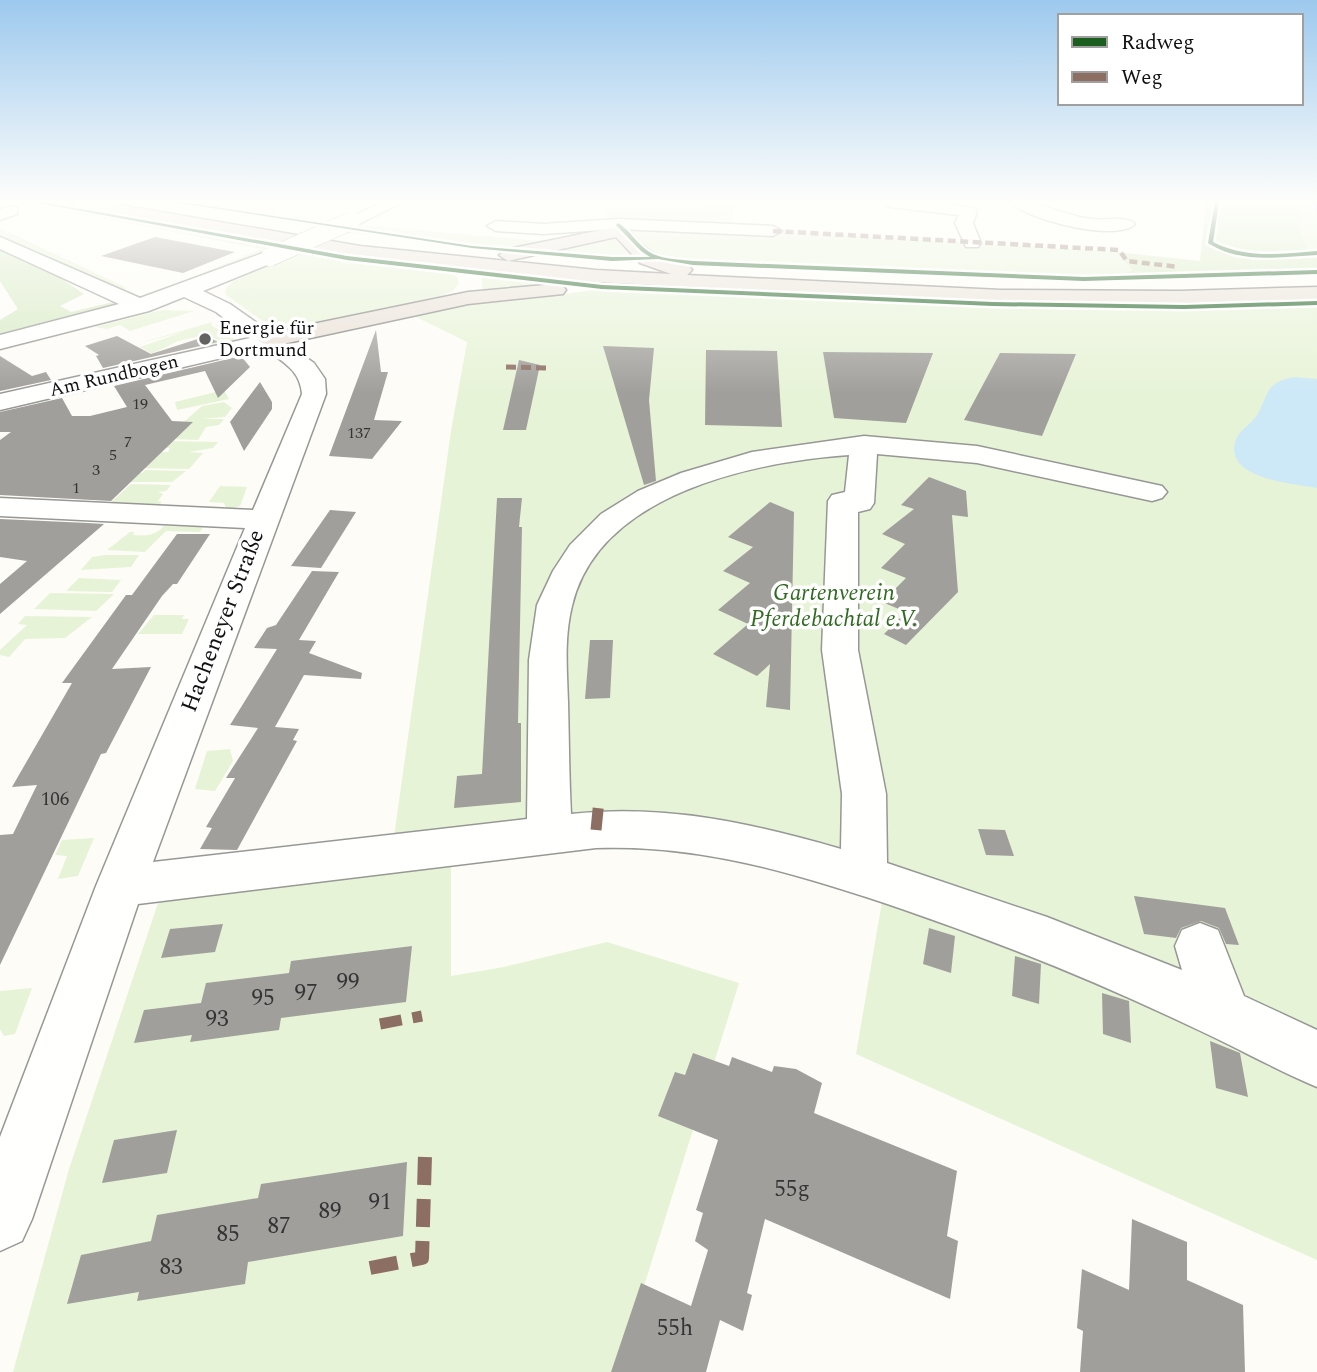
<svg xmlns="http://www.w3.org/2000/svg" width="1317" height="1372" font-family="Spectral,serif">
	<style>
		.green { fill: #e7f3d7 }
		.forest { fill: #d8eac5 }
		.water { fill: #cde8f7 }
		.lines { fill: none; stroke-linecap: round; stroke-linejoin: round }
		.stream { fill: #cde8f7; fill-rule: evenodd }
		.building { fill: #a19f9c }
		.minor-casing { stroke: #979795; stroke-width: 3 }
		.highway-casing { stroke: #858482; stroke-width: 3 }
		.minor { fill: #fffffe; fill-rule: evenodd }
		.highway { fill: #eae1d8; fill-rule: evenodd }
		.minor-bridge-casing { stroke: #979795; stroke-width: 19; stroke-linecap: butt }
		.minor-bridge { stroke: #fffffe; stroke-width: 18 }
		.quiet-far3 { stroke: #8d6e63; stroke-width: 4.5; stroke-dasharray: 8 4.5; stroke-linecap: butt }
		.quiet-far2 { stroke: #8d6e63; stroke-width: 5; stroke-dasharray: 10 5; stroke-linecap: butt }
		.quiet-far1 { stroke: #8d6e63; stroke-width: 11; stroke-dasharray: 22 11; stroke-linecap: butt }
		.quiet { stroke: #8d6e63; stroke-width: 14; stroke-dasharray: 28 14; stroke-linecap: butt }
		.cycleway-casing { stroke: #fff; stroke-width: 5 }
		.cycleway { fill: #1b5e20; fill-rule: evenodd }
		.poi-dot { fill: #646362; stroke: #fff; stroke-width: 2.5 }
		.labels { text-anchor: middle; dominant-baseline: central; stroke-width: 7; stroke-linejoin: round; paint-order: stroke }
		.far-number-label { font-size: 16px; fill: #353434 }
		.far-poi-label { font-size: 19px; fill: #111; stroke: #fff; text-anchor: start }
		.far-street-label { font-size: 19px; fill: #111; stroke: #fff }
		.number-label { font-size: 19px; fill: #353434 }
		.park-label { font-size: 23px; font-style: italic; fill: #2f6b1f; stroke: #fff }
		.street-label { font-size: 23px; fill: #111; stroke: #fff }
		.near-number-label { font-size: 23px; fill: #353434 }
	</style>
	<rect width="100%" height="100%" fill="#fdfcf7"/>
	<g class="green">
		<polygon points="0,202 31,202 272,248 185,286 176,284 261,249 40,206"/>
		<polygon points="599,202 704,202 736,205 730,228 1116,252 1132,271 1112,282 772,270 346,233 358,225 542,241 612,228"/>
		<polygon points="1300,202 1317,202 1317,253 1308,254 1301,234"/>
		<polygon points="0,228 127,288 121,290 0,240"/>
		<polygon points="299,252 446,272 457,277 459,283 454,290 442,296 284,331 274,329 226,295 225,290 232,282"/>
		<polygon points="482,276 573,284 532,292 488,291 482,288"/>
		<polygon points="613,287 1066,310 1317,305 1317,1260 856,1054 884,890 649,837 451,858 451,976 504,967 607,942 739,983 617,1372 13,1372 69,1169 161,894 390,865 451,431 467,342 414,316 482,301 532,299"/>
		<polygon points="162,310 194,311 130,331 120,325 107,329 95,327"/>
		<polygon points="212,322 211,325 236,340 235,343 213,349 207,344 217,340 209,334 178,341 152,354 140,347 183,332 137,344"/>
		<polygon points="224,390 229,399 177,410 175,402"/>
		<polygon points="224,402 232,408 225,417 202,419 224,419 219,425 206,427 198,440 173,439 169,435 202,406"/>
		<polygon points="163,441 218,442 213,448 189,452 203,453 189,469 134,468 151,452 168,452 170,448 155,448"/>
		<polygon points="145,470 186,471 172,482 120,482 129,473 142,473"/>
		<polygon points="131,484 171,485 166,491 158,492 163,494 158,501 162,502 155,509 106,507"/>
		<polygon points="220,486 247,487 240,506 227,510 224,503 209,502"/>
		<path d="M164,526L203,527L200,532L166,531L145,552L107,550L130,532H134L133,535C145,536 155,536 164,526Z"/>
		<polygon points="105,555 139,555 131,567 81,570 92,557"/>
		<polygon points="79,578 121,580 112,592 66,591"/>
		<polygon points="50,593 114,594 96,611 34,609"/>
		<polygon points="154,615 184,615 182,619 189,619 182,634 138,634"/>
		<polygon points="25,616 92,617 65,638 25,639 9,657 0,655 0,650 27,625 18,624"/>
		<polygon points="230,749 233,761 215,791 195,789 207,751"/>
		<polygon points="94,838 78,876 58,879 67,856 55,855 62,840"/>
		<polygon points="32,988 15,1034 4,1036 0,1029 0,991"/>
	</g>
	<g class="forest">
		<polygon points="1206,202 1300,202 1301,234 1308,253 1317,253 1317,276 1112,282 1132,270 1116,252 1200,261"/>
		<polygon points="0,246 47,269 84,294 60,306 71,312 113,302 120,302 122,305 0,338 0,320 18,309 0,281"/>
	</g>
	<path class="water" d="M1295,377L1317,379V488C1292,483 1219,479 1237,437C1242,428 1254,422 1259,412C1269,391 1267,382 1295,377Z"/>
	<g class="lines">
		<polygon class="stream" points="1313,202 1317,202 1317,210 1315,209"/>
	</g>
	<g class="building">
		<polygon points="155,237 235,252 183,273 101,256"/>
		<polygon points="376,330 381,372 388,372 374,420 402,421 372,459 329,456"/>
		<polygon points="117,336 151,354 207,336 218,342 103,368 96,356 99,355 85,346"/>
		<polygon points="603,346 654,348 649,400 656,481 644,485"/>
		<polygon points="706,350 777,351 782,427 705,425"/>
		<polygon points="823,352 933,353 906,423 834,418"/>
		<polygon points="1000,353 1076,354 1042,436 964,420"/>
		<polygon points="0,356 32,376 46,372 51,380 0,391"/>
		<polygon points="241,356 250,367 218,398 205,371 145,385 172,421 193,422 111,501 0,495 0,440 11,432 0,432 0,412 62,398 72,416 90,416 127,407 114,386"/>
		<polygon points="519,360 540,365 526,430 503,430"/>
		<polygon points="260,382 272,402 272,409 244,451 230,422"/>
		<polygon points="929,477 966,491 968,517 952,515 958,592 906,645 884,634 906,612 882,602 906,578 881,568 905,544 882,534 914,509 901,505"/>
		<polygon points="497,498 522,498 519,527 522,527 518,723 521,723 521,802 454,808 457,776 482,774"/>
		<polygon points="770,502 794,512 790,710 766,707 770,664 757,676 713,654 748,624 718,610 750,583 723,571 753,547 728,537"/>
		<polygon points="330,510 356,512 321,568 291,566"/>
		<polygon points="0,519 88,523 104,524 0,614 0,584 27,561 0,557"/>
		<polygon points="177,534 210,534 177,584 173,584 162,596 112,669 151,667 106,753 101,754 0,965 0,835 13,834 37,785 12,787 72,683 62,683 126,595 132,595"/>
		<polygon points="312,571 339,572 299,640 316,641 309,653 362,673 361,679 304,675 275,727 299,729 293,740 297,741 237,850 200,849 212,828 206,827 235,778 226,778 258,728 230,725 277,649 254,648 267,628 276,625"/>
		<polygon points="590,640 613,640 610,698 585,699"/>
		<polygon points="978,829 1005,830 1014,856 986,855"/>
		<polygon points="1134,896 1225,908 1239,945 1226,944 1219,928 1201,921 1181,928 1176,938 1144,934"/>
		<polygon points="223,924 215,952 161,958 170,929"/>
		<polygon points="929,928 955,936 951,973 923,964"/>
		<polygon points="412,946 406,1002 281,1018 279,1030 190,1042 192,1035 134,1043 144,1010 201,1003 206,983 289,973 291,961"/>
		<polygon points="1015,956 1041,964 1039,1004 1012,996"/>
		<polygon points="1102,993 1129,1001 1131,1043 1103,1034"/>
		<polygon points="1210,1041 1240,1053 1248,1097 1216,1088"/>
		<polygon points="693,1053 729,1066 732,1057 772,1072 774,1066 796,1069 822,1083 814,1113 957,1171 947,1236 958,1241 950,1299 765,1219 747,1293 752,1295 743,1331 720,1320 706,1372 611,1372 641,1283 691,1306 708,1250 695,1241 703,1213 696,1210 718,1140 658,1116 675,1072 685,1075"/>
		<polygon points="177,1130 167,1173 102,1183 114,1140"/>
		<polygon points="407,1162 403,1236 248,1262 245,1284 137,1301 139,1292 67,1304 81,1255 151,1241 157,1215 258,1198 261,1184"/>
		<polygon points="1132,1219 1187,1242 1187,1280 1243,1305 1245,1372 1080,1372 1083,1331 1077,1328 1082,1269 1129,1290"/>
	</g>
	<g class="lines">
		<g class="minor-casing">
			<g id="minor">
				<polygon points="382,202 403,202 357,225 345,225 343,221"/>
				<polygon points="882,202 930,202 975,208 977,211 973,223 981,243 978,247 966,247 955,223 959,215 890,207"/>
				<path d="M1010,202C1038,200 1063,216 1092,219C1104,221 1126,215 1135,224C1117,243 1026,219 1010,202Z"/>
				<polygon points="11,206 17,208 17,214 0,220 0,209"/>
				<polygon points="618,219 773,226 782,231 773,236 618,229 543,234 496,231 487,226 496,221 543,224"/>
				<path d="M0,237L140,298L263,253H277L279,257L277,261L203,291L230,304L314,363L325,379L326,394L153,862L527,819L529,660L537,605L553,571L570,545L601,514L638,491L681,473L752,452L864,436L977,446L1162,486L1167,492L1162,498L1152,501L977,463L877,454L874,503L870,509L858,512V650L886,794L887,863L1047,917L1182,970L1175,946L1182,930L1200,923L1218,930L1244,996L1317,1030V1087C1274,1069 1234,1046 1192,1027C1098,982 1001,943 902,909C801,875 703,844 596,848L138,904L32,1219L22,1241L0,1251V1137L96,886L245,528L0,516V498L253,510L302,394C300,369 282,362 264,348L0,410V394L250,338L216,312L184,297L149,311L0,349V335L119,304L0,249ZM849,455L845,492L832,495L828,501L822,650L842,794L841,849C752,823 665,804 571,814C569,777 569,740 568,702C567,670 564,638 572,606C598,494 752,462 849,455Z"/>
			</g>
		</g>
		<g class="highway-casing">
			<g id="highway">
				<path d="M69,202H103L360,246L596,270L671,274L640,263L616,237L508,261L499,255L508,249L621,226L627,227C644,252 661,259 689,266L692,270L687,275L1001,290L1179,291L1317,287V299L1179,303L1001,302L596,282L360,258L77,207Z"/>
				<polygon points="556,284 563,286 566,290 563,294 468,304 269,347 258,340 269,333 468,292"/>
			</g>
		</g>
		<use href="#minor" class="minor"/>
		<use href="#highway" class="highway"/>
		<g class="minor-bridge-casing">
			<polyline id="minor-bridge" points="270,257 351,221"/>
		</g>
		<use href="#minor-bridge" class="minor-bridge"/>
		<polyline class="quiet-far3" points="773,231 1119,250 1127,261 1179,267"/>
		<polyline class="quiet-far2" points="506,367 551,368"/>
		<g class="quiet-far1">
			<polyline points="596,830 599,800"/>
			<polyline points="380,1024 422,1016"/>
		</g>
		<polyline class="quiet" points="370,1268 422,1258 425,1155 415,1155"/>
		<g class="cycleway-casing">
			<g id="cycleway">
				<polygon points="33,202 41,202 347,256 602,285 993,302 1184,305 1317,301 1317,305 1184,309 993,306 602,289 347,260"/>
				<path d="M173,202H182L472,246L612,257H650L641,251L616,225L618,223C628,229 634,239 643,247C656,260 676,259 693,261L1084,277L1317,270V274L1084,281L693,265L658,259L612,261L472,248Z"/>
				<path d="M1215,202H1219L1213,242C1246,259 1281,254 1317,251V255C1281,257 1240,264 1208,243Z"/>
			</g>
		</g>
		<use href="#cycleway" class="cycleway"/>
	</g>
	<linearGradient id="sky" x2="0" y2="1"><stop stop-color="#9dc9ee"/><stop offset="0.51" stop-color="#fefefb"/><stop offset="1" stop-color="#fefefb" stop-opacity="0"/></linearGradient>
	<rect width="1317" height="394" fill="url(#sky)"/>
	<circle class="poi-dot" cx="205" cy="339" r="7"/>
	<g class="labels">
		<g class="far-number-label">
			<text x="140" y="404">19</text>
			<text x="359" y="433">137</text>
			<text x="128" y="442">7</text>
			<text x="113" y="455">5</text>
			<text x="96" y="470">3</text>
			<text x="76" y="488">1</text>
		</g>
		<g class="far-poi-label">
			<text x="219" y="328">Energie für<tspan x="219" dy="22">Dortmund</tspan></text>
		</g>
		<g class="far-street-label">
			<text transform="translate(114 376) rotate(-13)">Am Rundbogen</text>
		</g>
		<g class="number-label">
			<text x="55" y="799">106</text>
		</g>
		<g class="park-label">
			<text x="834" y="593">Gartenverein<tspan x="834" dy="26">Pferdebachtal e.V.</tspan></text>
		</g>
		<g class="street-label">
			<text transform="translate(223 621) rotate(-69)">Hacheneyer Straße</text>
		</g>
		<g class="near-number-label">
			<text x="348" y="982">99</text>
			<text x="306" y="993">97</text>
			<text x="263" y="998">95</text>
			<text x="217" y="1019">93</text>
			<text x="792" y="1189">55g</text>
			<text x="380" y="1202">91</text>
			<text x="330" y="1211">89</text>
			<text x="279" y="1226">87</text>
			<text x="228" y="1234">85</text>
			<text x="171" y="1267">83</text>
			<text x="675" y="1328">55h</text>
		</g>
	</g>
	<rect x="1058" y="14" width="245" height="91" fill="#ffffff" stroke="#a0a0a0" stroke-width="2"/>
	<rect x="1072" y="37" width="35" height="10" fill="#1b5e20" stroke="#a0a0a0" stroke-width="2"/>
	<text x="1121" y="49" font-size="21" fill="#111111">Radweg</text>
	<rect x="1072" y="72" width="35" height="10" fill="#8d6e63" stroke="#a0a0a0" stroke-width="2"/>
	<text x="1121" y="84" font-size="21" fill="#111111">Weg</text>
</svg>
